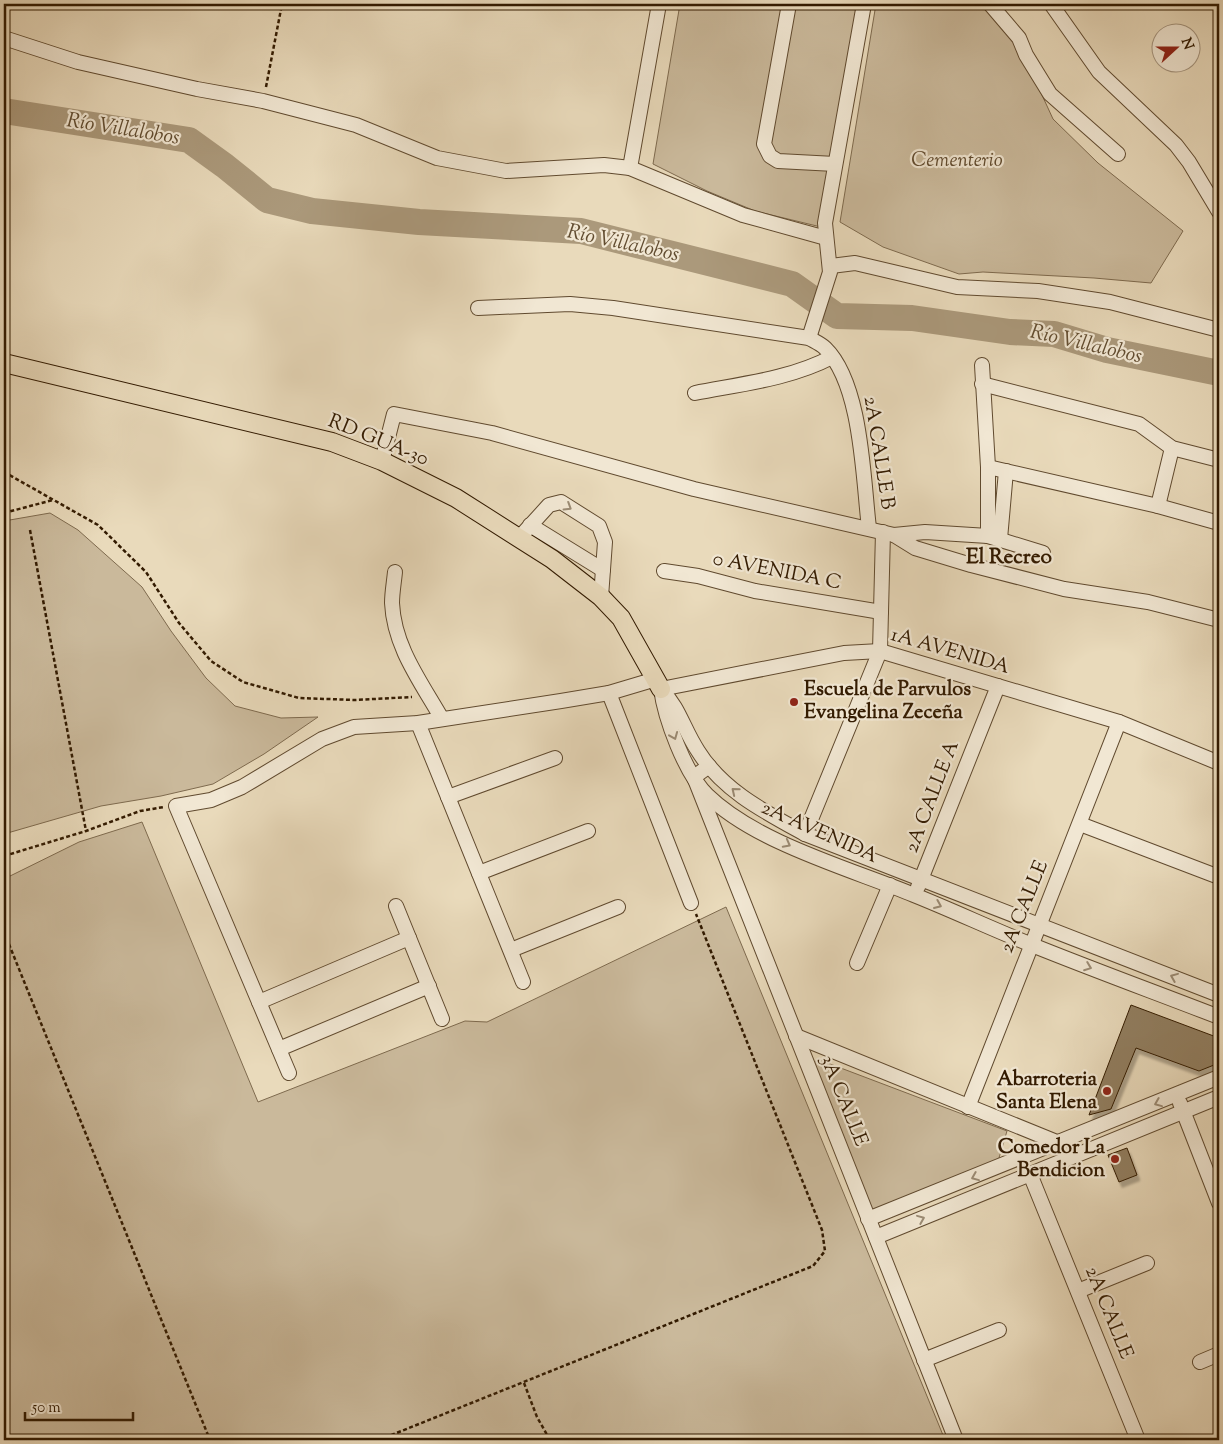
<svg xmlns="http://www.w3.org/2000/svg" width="1223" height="1444" font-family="'Sorts Mill Goudy',serif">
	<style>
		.green { fill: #cab99b; stroke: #7e6a4e }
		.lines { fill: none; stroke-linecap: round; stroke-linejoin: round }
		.river { stroke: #ab997b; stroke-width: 26 }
		.building { fill: #917e61; stroke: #321a00; filter: url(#shadow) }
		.minor-casing { stroke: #604a2f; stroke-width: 16 }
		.major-casing { stroke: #321a00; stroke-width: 20 }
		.path { stroke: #321a00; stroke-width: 2.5; stroke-dasharray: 4 2.5; stroke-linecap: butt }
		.minor { stroke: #f1e7d3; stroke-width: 14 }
		.major { stroke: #e9dabb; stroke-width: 18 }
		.oneway { stroke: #9b8b74 }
		.poi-dot { fill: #8f2418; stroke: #f1e7d3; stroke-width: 2 }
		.labels { text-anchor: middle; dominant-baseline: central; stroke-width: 4.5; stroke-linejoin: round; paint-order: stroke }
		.park-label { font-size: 20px; font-style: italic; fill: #604a2e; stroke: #f1e7d3 }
		.street-label { font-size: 20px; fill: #321a00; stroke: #f1e7d3 }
		.poi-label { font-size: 20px; font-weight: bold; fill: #321a00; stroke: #f1e7d3; text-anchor: end }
		.water-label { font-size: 21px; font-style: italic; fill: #624d31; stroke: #f1e7d3 }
		.neighbourhood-label { font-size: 21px; font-weight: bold; fill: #321a00; stroke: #f1e7d3 }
	</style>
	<defs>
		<filter id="shadow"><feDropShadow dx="3" dy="5.5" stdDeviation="1" flood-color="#0004"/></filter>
	</defs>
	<rect width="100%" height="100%" fill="#e9dabb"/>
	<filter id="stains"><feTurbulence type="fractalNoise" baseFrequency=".004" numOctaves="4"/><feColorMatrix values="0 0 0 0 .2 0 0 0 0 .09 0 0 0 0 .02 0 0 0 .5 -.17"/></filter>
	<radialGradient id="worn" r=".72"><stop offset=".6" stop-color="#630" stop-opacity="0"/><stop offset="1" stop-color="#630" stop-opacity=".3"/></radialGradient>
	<g class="green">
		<polygon points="680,4 859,4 821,227 755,211 707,191 653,164"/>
		<polygon points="876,4 987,4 1014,34 1053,119 1098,163 1183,231 1151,283 1094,278 983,272 959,274 883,247 840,222"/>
		<polygon points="50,513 78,530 142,587 171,631 206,678 235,706 281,718 318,717 264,754 213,784 161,796 101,806 4,834 4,521"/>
		<polygon points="142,822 258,1102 465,1021 487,1022 726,907 945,1440 4,1440 4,879 79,842"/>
		<polygon points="817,1059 1007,1131 996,1168 873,1214 811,1071"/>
	</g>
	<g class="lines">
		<polyline class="river" points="4,111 189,140 225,166 267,200 312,211 419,222 581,231 792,284 837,316 912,318 1010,332 1054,334 1107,350 1219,373"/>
	</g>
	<g class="building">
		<polygon points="1131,1005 1219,1038 1219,1063 1199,1071 1136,1048 1111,1109 1089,1115"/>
		<polygon points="1127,1148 1137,1175 1119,1182 1108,1155"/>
	</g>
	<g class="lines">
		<g class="minor-casing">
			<g id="minor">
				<polyline points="789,4 764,144 770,156 778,161 835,164"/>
				<polyline points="990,4 1019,38 1026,55 1050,94 1118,154"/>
				<polyline points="1051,4 1099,72 1176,145 1189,162 1219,212"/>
				<polyline points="4,38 78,62 197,89 263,101 356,125 437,158 506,171 604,165 630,168 743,215 826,238"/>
				<polyline points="630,168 659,4"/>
				<polyline points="831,266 855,263 957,287 1038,291 1110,302 1219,330"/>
				<path d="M478,308L570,304L613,308L809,338C814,341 821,344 825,348C862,384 863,479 869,528"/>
				<polyline points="809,338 830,272 825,223 864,4"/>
				<polyline points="982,365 988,467 988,536"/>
				<polyline points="982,384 1139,424 1172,448 1219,460"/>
				<path d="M695,393C741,384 790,379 832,357"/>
				<polyline points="382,461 394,414 492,433 694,489 894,535 915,548 971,565 1064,589 1148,602 1219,620"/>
				<polyline points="988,467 1158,506 1219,523"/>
				<polyline points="1158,506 1172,448"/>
				<polyline points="530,525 603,570"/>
				<polyline points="894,535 925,532 988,536 1043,553"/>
				<polyline points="519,538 549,505 561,502 599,526 605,542 601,597"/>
				<polyline points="1000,539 1006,471"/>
				<polyline points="664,571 698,576 755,591 881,612"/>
				<path d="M395,572C394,582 392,593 392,603C394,647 421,682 442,719"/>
				<path d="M661,689C665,719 685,773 707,795C756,843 851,869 914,895C954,911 992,929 1032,945C1094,970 1157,993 1219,1017"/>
				<path d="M661,689C680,709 683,728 698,751C723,791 765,812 805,834L1219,995"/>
				<polyline points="661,689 844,653 880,651 1119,722 1219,763"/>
				<polyline points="609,693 691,903"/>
				<polyline points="418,723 523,982"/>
				<polyline points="709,766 694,777 956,1440"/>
				<polyline points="448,797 555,758"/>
				<polyline points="1080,824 1219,877"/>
				<polyline points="805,834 880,651 883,532"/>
				<polyline points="479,873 588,831"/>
				<polyline points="918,887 998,686"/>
				<polyline points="396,906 442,1019"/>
				<polyline points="511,950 618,907"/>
				<polyline points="857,963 890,885"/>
				<polyline points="259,1002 409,938"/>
				<polyline points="796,1036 1059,1143"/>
				<polyline points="279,1049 429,986"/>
				<polyline points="289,1073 176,806 211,800 242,787 322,739 354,727 418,723 561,701 609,693 656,679"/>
				<polyline points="1180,1103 1219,1203"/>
				<polyline points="968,1107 1119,722"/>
				<polyline points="1030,1174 1138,1440"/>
				<polyline points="868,1219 1219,1077"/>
				<polyline points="876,1237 1219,1097"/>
				<polyline points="1078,1291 1147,1263"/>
				<polyline points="924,1360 999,1330"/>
				<polyline points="1200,1362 1219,1354"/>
			</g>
		</g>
		<g class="major-casing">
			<polyline id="major" points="4,363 332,442 382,461 456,498 552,559 601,597 621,618 661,689"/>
		</g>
		<g class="path">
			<polyline points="266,87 282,4"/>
			<polyline points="4,472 98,525 146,572 179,623 211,661 243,682 299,698 355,700 412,697"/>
			<polyline points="4,513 53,500"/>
			<polyline points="30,530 86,831"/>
			<polyline points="4,856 86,831 140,811 164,807"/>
			<polyline points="4,932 210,1440"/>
			<polyline points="524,1383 537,1417 550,1440"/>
			<polyline points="379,1440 813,1266 825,1251 822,1230 696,914"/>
		</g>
		<use href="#minor" class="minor"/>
		<use href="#major" class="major"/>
	</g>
	<defs><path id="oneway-chevron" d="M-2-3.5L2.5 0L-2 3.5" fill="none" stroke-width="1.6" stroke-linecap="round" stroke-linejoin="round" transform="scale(1.25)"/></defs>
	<g class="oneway">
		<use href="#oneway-chevron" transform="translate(568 507) rotate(32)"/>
		<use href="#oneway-chevron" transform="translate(674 736) rotate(68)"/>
		<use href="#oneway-chevron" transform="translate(735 791) rotate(-141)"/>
		<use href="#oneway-chevron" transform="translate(787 844) rotate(28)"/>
		<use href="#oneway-chevron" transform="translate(938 905) rotate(23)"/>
		<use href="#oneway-chevron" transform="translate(1088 967) rotate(21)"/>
		<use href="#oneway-chevron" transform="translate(1174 977) rotate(-158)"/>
		<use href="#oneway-chevron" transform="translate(1158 1103) rotate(158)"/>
		<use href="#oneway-chevron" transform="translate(975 1177) rotate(158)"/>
		<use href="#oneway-chevron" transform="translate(921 1219) rotate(-22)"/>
	</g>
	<g class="poi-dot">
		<circle cx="794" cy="702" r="5"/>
		<circle cx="1107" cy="1091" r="5"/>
		<circle cx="1115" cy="1159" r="5"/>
	</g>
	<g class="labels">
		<g class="park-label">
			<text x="957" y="161">Cementerio</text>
		</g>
		<g class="street-label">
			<text transform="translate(378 441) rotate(22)">RD GUA-30</text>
			<text transform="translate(878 453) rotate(81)">2A CALLE B</text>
			<text transform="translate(777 572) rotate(11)">0 AVENIDA C</text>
			<text transform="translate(950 652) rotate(16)">1A AVENIDA</text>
			<text transform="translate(933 797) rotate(-69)">2A CALLE A</text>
			<text transform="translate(819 833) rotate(24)">2A AVENIDA</text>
			<text transform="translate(1025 907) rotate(-68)">2A CALLE</text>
			<text transform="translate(843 1101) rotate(68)">3A CALLE</text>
			<text transform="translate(1108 1313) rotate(68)">2A CALLE</text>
		</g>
		<g class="poi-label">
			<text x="804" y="690" text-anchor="start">Escuela de Parvulos<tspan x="804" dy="23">Evangelina Zeceña</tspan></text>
			<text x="1097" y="1080">Abarroteria<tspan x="1097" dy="23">Santa Elena</tspan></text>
			<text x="1105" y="1148">Comedor La<tspan x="1105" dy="23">Bendicion</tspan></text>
		</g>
		<g class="water-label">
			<text transform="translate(123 130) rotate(9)">Río Villalobos</text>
			<text transform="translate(623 244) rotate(12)">Río Villalobos</text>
			<text transform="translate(1086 345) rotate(13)">Río Villalobos</text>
		</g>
		<g class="neighbourhood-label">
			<text x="1009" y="558">El Recreo</text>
		</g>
	</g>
	<rect width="1223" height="1444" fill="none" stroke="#e9dabb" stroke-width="20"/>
	<rect x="5" y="5" width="1213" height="1434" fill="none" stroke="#321a00" stroke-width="2.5"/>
	<rect x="10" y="10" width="1203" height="1424" fill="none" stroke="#321a00"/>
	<g transform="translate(1176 48) rotate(69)"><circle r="24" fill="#f1e7d3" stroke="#a5957f"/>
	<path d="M0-4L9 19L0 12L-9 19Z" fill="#8f2418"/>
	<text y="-8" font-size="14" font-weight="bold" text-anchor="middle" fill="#321a00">N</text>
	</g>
	<path d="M25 1412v8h108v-8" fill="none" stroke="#321a00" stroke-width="2.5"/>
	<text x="32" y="1412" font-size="15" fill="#321a00" stroke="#f1e7d3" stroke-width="4" paint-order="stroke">50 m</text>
	<rect width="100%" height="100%" filter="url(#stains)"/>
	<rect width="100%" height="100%" fill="url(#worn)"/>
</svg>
